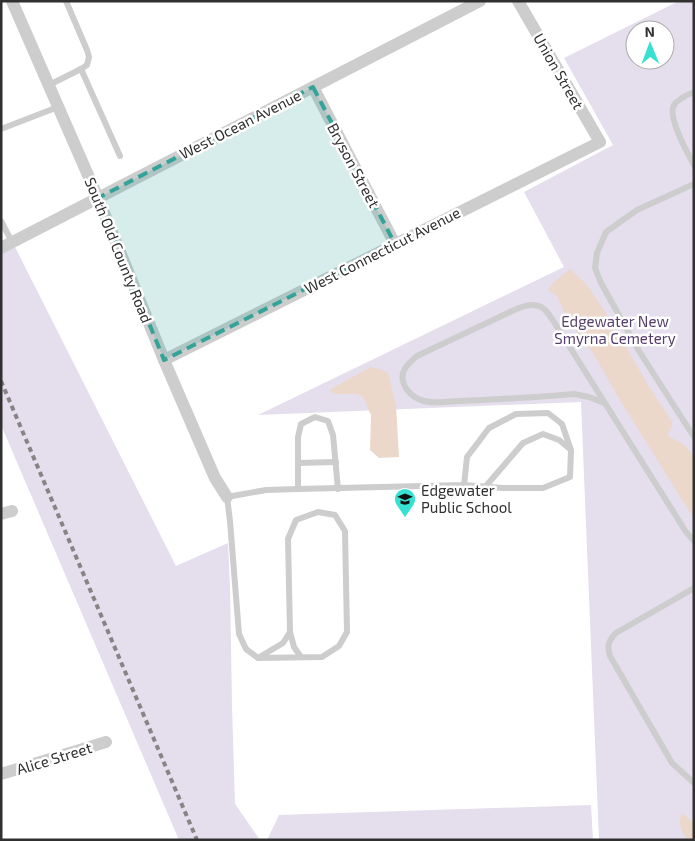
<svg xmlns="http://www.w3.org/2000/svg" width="695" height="841" font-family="'Exo 2',sans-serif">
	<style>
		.green { fill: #e5deed; fill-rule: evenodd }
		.water { fill: #ecd7cb }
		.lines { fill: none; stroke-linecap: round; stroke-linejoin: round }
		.lane { stroke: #cdcdcd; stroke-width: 6 }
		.street { stroke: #cdcdcd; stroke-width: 12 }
		.rail { stroke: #858585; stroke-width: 4; stroke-dasharray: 5 4; stroke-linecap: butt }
		.marked { fill: #35a399; fill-opacity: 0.2; stroke: #35a399; stroke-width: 4; stroke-dasharray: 10 6; stroke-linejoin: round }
		.labels { text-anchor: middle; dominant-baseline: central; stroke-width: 5; stroke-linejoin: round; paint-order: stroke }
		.street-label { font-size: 15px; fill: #303030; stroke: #fff }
		.park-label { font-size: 15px; fill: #553e6b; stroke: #fff }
		.poi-label { font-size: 15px; fill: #303030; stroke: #fff; text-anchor: start }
	</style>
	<rect width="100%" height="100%" fill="#fff"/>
	<g class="green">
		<path d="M679,1H694V840H599L581,402L258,415L564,267L524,192L613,145L564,58ZM635,30H665V60H635Z"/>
		<polygon points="11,239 176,566 228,543 230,586 232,706 235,804 260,840 179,840 1,425 1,243"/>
		<polygon points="591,805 593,840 267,840 279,815"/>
	</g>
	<g class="water">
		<path d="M570,269L587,285L611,321L648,385L672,422V427L668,433L669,437C680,442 686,444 693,456C695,462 694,508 694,519L617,395L593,353L569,322L557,296L548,290L553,283Z"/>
		<polygon points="371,367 388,372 396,406 399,457 379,458 370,450 371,415 363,397 357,394 335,394 329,390"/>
		<path d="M682,814C695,821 694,825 694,840H687C683,832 676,823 682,814Z"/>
	</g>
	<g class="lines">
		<g class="lane">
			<polyline points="81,69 120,156"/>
			<polyline points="49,85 81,69 87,65 89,57 87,50 66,1"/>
			<path d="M694,92C687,95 678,99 674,105C667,117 688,154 694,165"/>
			<polyline points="1,129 58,107"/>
			<polyline points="694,184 637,210 606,232 597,253 595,268 601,283 639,351 694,437"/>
			<polyline points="1,221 12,242"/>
			<path d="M604,403L589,397L574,394C536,397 497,400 459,401C448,401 435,404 424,401C415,399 405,391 403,381C400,370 410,362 417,356L510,312C520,307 534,301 544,309C548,312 551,318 554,322L686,532L694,541"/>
			<polyline points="298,463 336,462"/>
			<polyline points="486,486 523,443 543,434 559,440 570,449"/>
			<polyline points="298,489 298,437 301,424 315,417 328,421 333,435 338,489"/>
			<path d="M694,588L616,633C608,641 607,646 610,656L672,763L694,783"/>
			<polyline points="290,632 294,647 301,657"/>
			<polyline points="258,658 283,643 290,632 288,539 296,520 318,512 335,515 345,531 347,632 339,646 322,657 258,658 246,649 239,634 230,521 227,497 266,490 298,489 464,485 503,488 543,488 570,477 571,450 562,424 548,413 516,414 489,428 467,457 464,485"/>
		</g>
		<g class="street">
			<polyline points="12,1 98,198 164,360 215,478 227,497"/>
			<polyline points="313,87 395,244"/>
			<polyline points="1,248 480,1"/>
			<polyline points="164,360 600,142 518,1"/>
			<polyline points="1,514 12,511"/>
			<polyline points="1,774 106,742"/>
		</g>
		<polyline class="rail" points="1,381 197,840"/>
	</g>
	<path class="marked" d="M313,87L395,244L164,360L98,198Z"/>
	<defs>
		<g id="school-pin" transform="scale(1.125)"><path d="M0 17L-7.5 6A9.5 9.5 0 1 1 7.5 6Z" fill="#37e1d1" stroke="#fff"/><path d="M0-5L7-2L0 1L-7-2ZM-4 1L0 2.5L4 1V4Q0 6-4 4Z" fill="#111"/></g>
	</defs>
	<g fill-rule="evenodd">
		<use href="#school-pin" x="405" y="499"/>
	</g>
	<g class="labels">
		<g class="street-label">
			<text transform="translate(559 71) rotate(60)">Union Street</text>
			<text transform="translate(240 124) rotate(-27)">West Ocean Avenue</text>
			<text transform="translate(354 165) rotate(62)">Bryson Street</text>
			<text transform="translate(119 250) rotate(68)">South Old County Road</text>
			<text transform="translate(382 250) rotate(-27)">West Connecticut Avenue</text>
			<text transform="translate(54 758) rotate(-17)">Alice Street</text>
		</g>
		<g class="park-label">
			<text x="615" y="321">Edgewater New<tspan x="615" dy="17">Smyrna Cemetery</tspan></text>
		</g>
		<g class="poi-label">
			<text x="421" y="490">Edgewater<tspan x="421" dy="17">Public School</tspan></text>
		</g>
	</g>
	<rect width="695" height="841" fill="none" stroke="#303030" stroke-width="5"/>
	<g transform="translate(650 45) rotate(359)"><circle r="24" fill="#ffffff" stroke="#acacac"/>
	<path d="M0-4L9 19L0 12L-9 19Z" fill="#37e1d1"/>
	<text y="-8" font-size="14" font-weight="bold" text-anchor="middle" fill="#303030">N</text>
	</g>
</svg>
